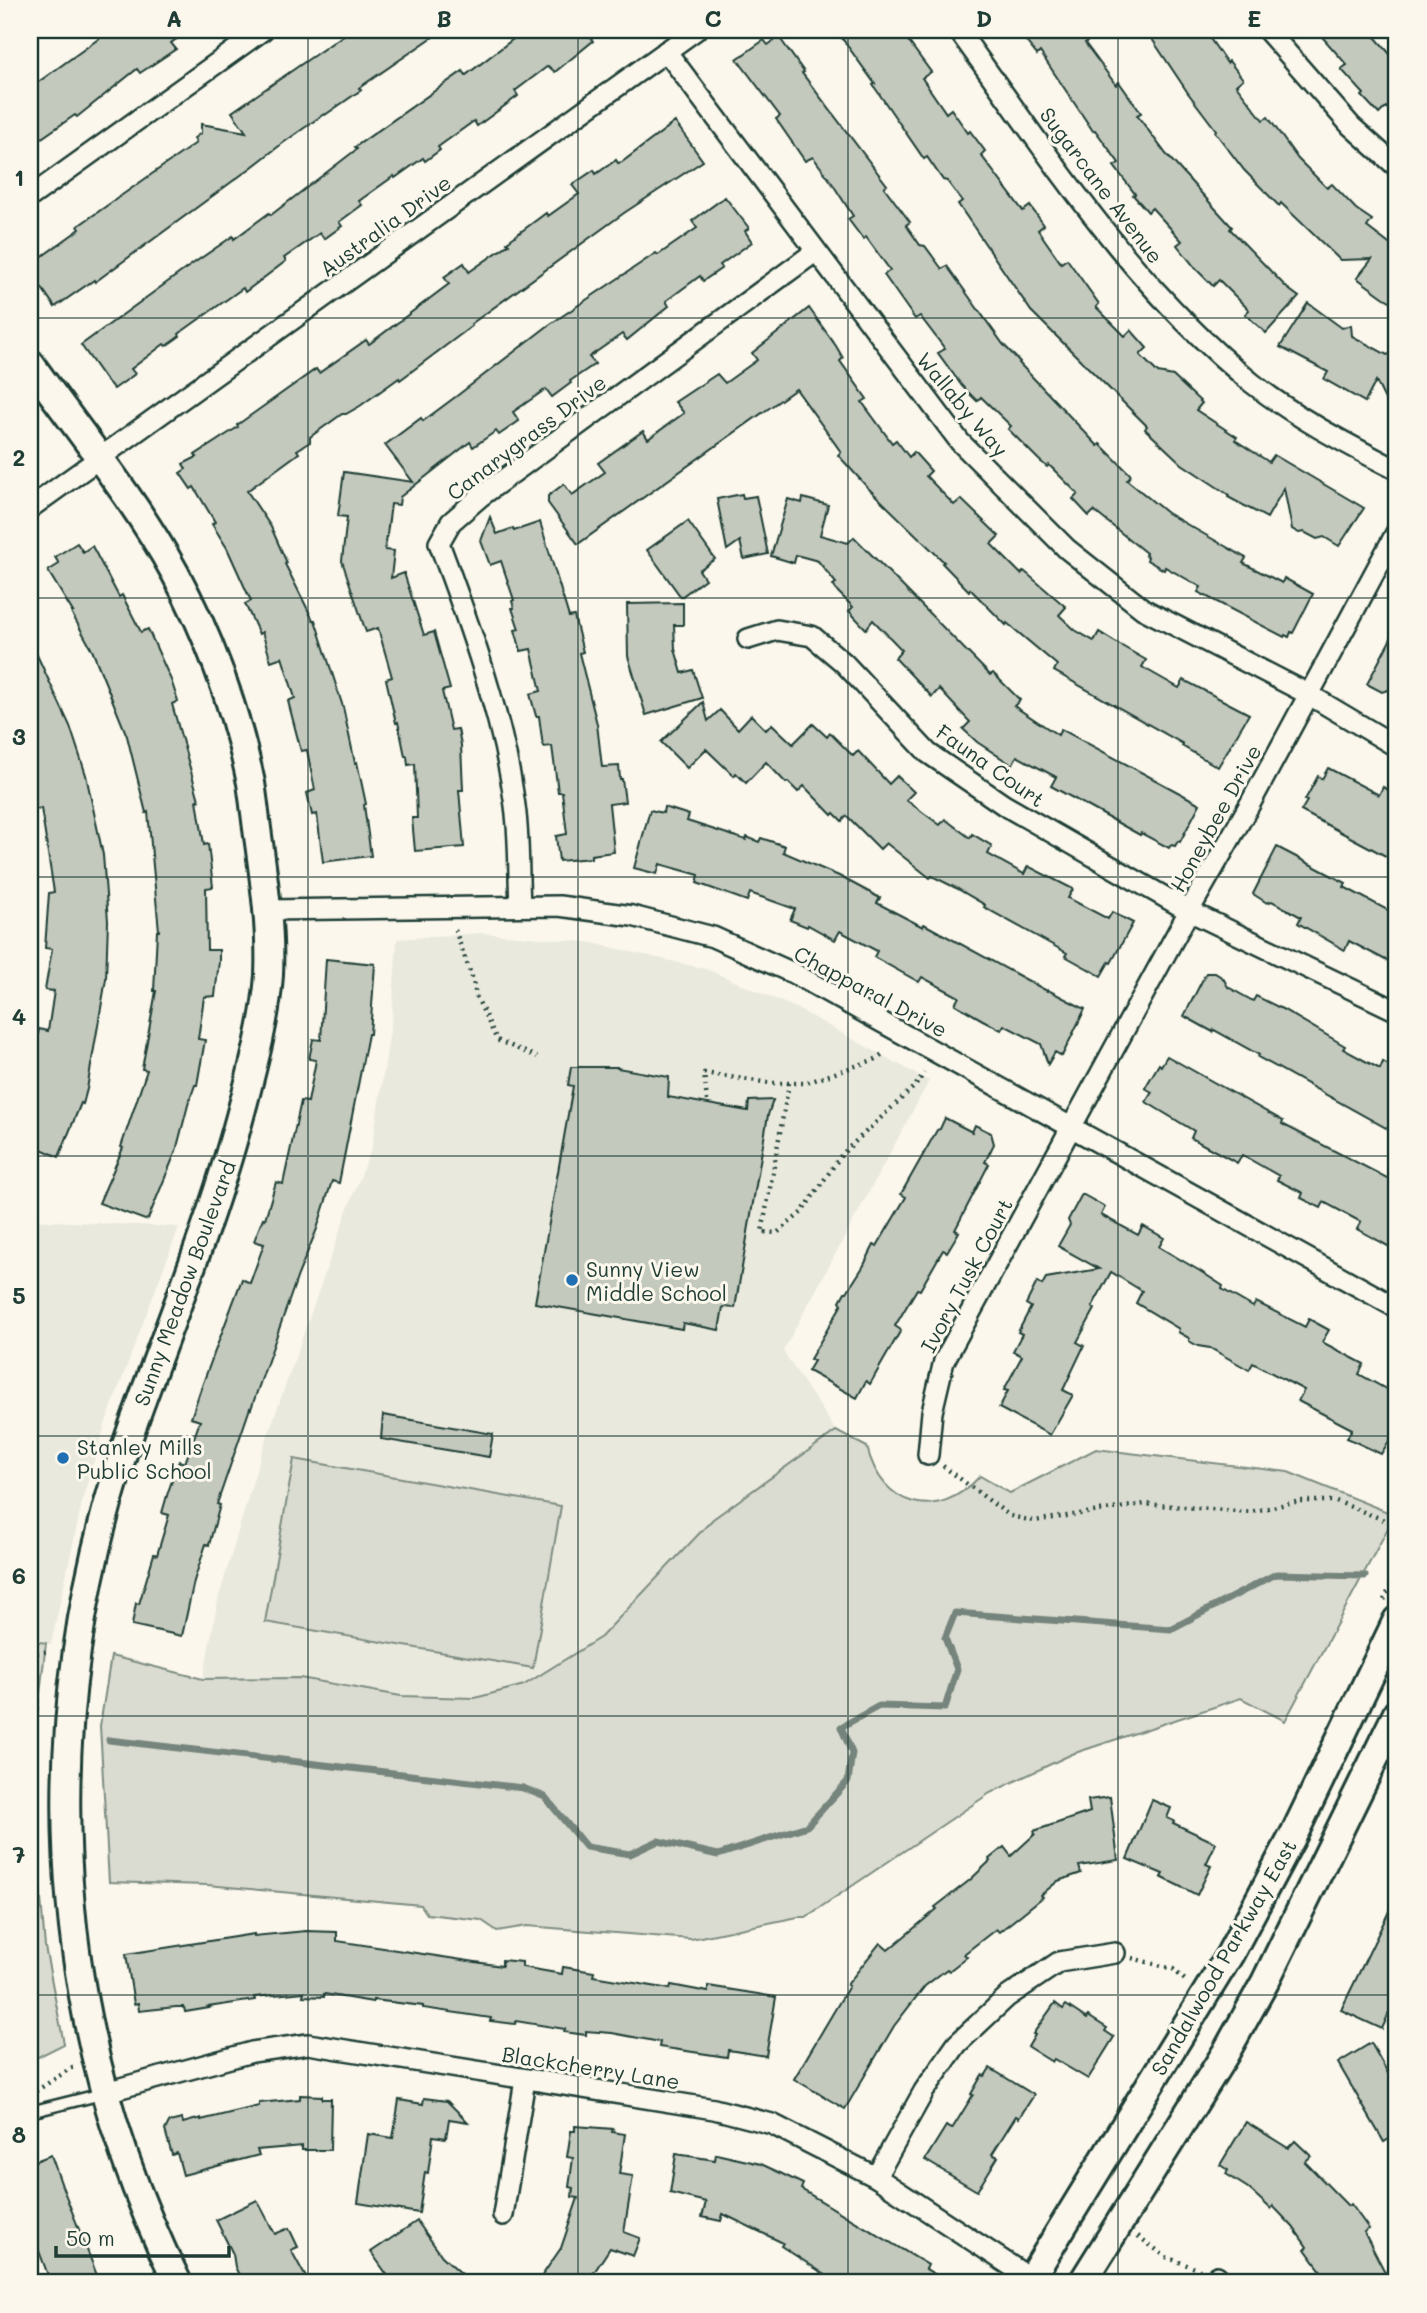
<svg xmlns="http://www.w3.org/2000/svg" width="1427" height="2313" font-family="Mali,sans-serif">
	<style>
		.built { fill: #eae9de }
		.green { fill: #dbdcd1; stroke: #7d8c82; stroke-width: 2 }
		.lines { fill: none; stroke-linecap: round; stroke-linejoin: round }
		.stream { stroke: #74847b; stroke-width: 7 }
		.building { fill: #c4c9be; stroke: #1f3d34; stroke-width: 2 }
		.lane-casing { stroke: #1f3d34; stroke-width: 15 }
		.street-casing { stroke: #1f3d34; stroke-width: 24 }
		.secondary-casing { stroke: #1f3d34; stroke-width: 32 }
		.path { stroke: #1f3d34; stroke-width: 4.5; stroke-dasharray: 2 5; stroke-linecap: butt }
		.lane { stroke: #fbf7ec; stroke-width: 10 }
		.street { stroke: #fbf7ec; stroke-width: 19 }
		.secondary { stroke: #fbf7ec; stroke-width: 26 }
		.grid { fill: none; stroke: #1f3d34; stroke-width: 2; stroke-opacity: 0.55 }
		.poi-dot { fill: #1f6fb2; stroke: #fbf7ec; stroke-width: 2.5 }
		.labels { text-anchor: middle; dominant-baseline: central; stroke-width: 6; stroke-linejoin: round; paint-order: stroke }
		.street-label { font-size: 21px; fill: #1f3d34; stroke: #fbf7ec }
		.poi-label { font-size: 21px; fill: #1f3d34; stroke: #fbf7ec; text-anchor: start }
		.neatline { fill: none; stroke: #1f3d34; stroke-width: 2.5 }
		.grid-label { font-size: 23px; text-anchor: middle; font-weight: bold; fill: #1f3d34 }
	</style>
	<rect width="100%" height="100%" fill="#fbf7ec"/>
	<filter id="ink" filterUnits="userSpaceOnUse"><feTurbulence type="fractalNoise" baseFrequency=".0143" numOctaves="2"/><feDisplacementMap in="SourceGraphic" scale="14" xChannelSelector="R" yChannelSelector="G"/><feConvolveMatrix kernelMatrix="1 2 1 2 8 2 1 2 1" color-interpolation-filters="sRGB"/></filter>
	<g filter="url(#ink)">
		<g class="built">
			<polygon points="481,933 588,942 706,969 796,1008 929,1081 783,1351 836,1431 713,1519 601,1637 524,1685 475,1698 401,1696 300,1678 203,1679 218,1600 259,1460 348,1208 372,1147 392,1017 397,939"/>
			<polygon points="30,1220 179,1227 106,1422 84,1494 51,1644 40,1642 30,1646"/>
		</g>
		<g class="green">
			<path d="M836,1431L867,1447C882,1508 938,1523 980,1476L1010,1493L1096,1449L1288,1472L1395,1515L1285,1721L1241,1698L1072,1754L990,1793L806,1917H798L691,1939L527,1926L497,1931L481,1920L427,1914L421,1905L207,1885L109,1882L100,1726L111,1656L203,1679L300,1678L401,1696L475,1698L524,1685L601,1637L713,1519Z"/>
			<polygon points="294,1459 561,1506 533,1668 265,1622"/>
			<polygon points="40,1642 46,1643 36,1727 35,1825 45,1947 64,2044 30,2061 30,1646"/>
		</g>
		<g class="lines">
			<polyline class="stream" points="109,1740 523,1788 545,1797 586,1847 630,1854 658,1841 718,1855 807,1826 848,1781 852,1753 841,1727 879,1706 945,1708 957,1669 945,1638 955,1613 1171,1629 1276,1574 1365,1576"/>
		</g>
		<g class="building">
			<polygon points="111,30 189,30 171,43 176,49 140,73 137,69 77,117 75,115 30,146 30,88"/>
			<polygon points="351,30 443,30 359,88 361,90 325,115 324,114 283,143 252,167 95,282 94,280 55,307 30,271 30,265 80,229 78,226 196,143 194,138 201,133 201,124 246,132 232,112"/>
			<polygon points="525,30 584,30 593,41 555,72 548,66 515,91 518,96 477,126 474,121 438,147 440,150 425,161 423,158 395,178 394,176 359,201 362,205 339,222 342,226 324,239 320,233 284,258 286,261 245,292 243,288 184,330 179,334 180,336 166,346 164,344 131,369 135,374 114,389 105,379 81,345 191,265 233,236 234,239 269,213 271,215 357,149 355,147 463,71 466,75"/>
			<polygon points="836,30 900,30 931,72 922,78 946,113 951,109 968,133 970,131 985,151 981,155 1023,211 1030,206 1044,225 1038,230 1061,263 1067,259 1099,304 1096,307 1125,336 1131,330 1147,348 1140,355 1158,373 1173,376 1202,403 1196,410 1237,437 1235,440 1269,462 1274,455 1364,508 1339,546 1324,537 1317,539 1304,532 1299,533 1292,529 1284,488 1267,518 1228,497 1229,495 1182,464 1145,429 1147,426 1031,311 958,204 962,201 947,181 943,180 927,157 924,159 873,85 875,84"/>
			<polygon points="1039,30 1080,30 1088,41 1085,43 1116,85 1119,82 1141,113 1137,115 1166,154 1232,227 1230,229 1287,288 1299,297 1266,333 1245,314 1249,310 1219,280 1213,286 1197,270 1177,245 1182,241 1152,208 1148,212 1133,195 1135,194 1114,166 1119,163 1095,130 1093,131 1040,52 1037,55 1025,40"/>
			<polygon points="1146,30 1204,30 1227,63 1229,61 1243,79 1236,85 1263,120 1268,117 1298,159 1327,188 1332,184 1356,209 1372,220 1367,227 1397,250 1397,305 1383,297 1357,278 1372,259 1340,260 1281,203 1279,206 1244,170 1215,132 1216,130 1188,93"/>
			<polygon points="1316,30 1369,30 1397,62 1397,119 1386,107 1379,114 1362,96 1364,94 1341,69 1347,65"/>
			<polygon points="779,37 804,72 802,73 887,185 884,187 910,222 906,225 920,245 925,246 942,269 947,266 1003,344 1020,362 1019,363 1098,446 1100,444 1131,475 1127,480 1167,513 1246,558 1243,563 1282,583 1284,578 1313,594 1293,633 1291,632 1289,637 1285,635 1284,637 1198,592 1201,587 1165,567 1164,570 1147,560 1148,557 1145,555 1146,553 1094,511 1089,516 1073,499 1078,494 1049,465 1047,467 1039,460 1008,429 1011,426 981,397 977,401 962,386 938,353 945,349 920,316 915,319 884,275 890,270 866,237 863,239 848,219 853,216 830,180 813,157 805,161 776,119 780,116 737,59 764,40 768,45"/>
			<polygon points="675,122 703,161 624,213 471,324 472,326 400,380 399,378 360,406 346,414 342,414 310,437 310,442 297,450 299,453 247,491 271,527 287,563 285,564 313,620 315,620 343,707 355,763 357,762 366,804 364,805 371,856 323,862 317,814 312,815 307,793 315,790 307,750 301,751 288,701 295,698 282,657 271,661 262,632 259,634 245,604 251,601 227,548 212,524 215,522 194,487 191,489 180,473 186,469 183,464 197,457 195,455 238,427 237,425 316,369 319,373 366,340 369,344 449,284 444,277 464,263 469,272 509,244 507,242 546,213 548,216 579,194 572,185 594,170 596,174 616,160 618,163 622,162"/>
			<polygon points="725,197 749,228 745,231 752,242 720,265 722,268 703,281 700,276 666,301 669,306 627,340 622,334 589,357 595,364 570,381 571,383 552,397 546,389 513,412 519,421 499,435 496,431 473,447 470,442 400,497 399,505 391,504 385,550 394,551 391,578 404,573 424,635 434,632 450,689 442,691 451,730 458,729 461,745 463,790 459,790 464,847 415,851 412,818 417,818 415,764 408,765 407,756 405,756 398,722 396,723 386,679 392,677 378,628 366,632 342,561 347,517 338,516 344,472 413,482 385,445 421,418 423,421 458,395 549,325 656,253 658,255 697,228 692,221"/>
			<polygon points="1308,303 1342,328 1351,325 1352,336 1387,355 1397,351 1397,424 1376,381 1365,402 1324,379 1328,372 1280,347"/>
			<polygon points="809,308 836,346 843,358 840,361 867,399 862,402 892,443 896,440 909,457 914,452 931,471 926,476 954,505 961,499 999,536 991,544 1021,574 1024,571 1066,607 1059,615 1075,630 1094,641 1099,632 1120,645 1146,660 1142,667 1179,688 1184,680 1249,714 1218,767 1182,746 1183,744 1054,671 1057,665 1007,623 1006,625 970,589 969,591 942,563 944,562 868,488 838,455 841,452 796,389 578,544 548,503 548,496 564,484 572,495 605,472 598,463 643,431 648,439 684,413 675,402 717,374 725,383 757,360 752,353"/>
			<polygon points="742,494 743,498 756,496 768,554 744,559 740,541 727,550 717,499"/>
			<polygon points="803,498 828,505 820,535 848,543 854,537 990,675 993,673 1020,700 1014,706 1058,735 1061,729 1200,804 1180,842 1178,841 1175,846 1171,845 1169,848 1141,833 1140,835 1051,786 1056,777 1017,756 1012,765 977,742 963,729 970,722 939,689 932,697 915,679 895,658 902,650 873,620 866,629 849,611 853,607 838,592 833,585 836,583 818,561 796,555 794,563 771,556 788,499 802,503"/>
			<polygon points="490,517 497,534 513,528 514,531 540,522 569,617 574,616 583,652 579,653 597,724 602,767 619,766 620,779 622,779 625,802 609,804 614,852 591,855 591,858 559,861 556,836 567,834 562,792 558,792 552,746 543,747 539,716 536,716 530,694 541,691 531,649 521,651 515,630 519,629 512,608 514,608 512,601 514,600 501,561 490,565 481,541"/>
			<polygon points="688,521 715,559 699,570 705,579 681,597 647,550"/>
			<polygon points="77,543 83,552 92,546 119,597 122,595 141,632 148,629 171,680 178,701 172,704 199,800 197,800 204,845 208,844 213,887 206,888 207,950 219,950 219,961 215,996 204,997 198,1039 205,1040 197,1085 195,1085 188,1105 176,1151 148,1219 145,1220 99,1203 123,1148 121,1147 147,1070 142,1069 156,991 154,991 157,931 159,931 148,812 146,813 127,736 92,650 71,612 73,612 48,571 59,564 55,557"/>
			<polygon points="683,603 683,625 674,625 675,649 682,673 693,670 702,698 646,715 628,656 627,604"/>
			<polygon points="1397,627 1397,687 1382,692 1367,684"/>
			<polygon points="30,640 70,726 86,775 103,855 108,921 106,979 87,1089 83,1104 81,1103 59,1157 30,1144 30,1073 39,1029 48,1031 54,991 45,990 52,949 45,948 49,893 54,892 41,808 34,810 30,794"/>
			<polygon points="703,702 708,721 720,710 738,729 751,715 766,730 772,724 793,744 813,724 827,737 830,733 853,756 858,751 889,784 897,776 914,792 906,800 940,825 945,819 970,838 972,834 992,846 988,854 1024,874 1028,866 1073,889 1068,898 1108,919 1112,912 1133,923 1111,963 1109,962 1101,976 1065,956 1067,953 984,907 985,905 956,888 932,876 930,878 886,843 880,849 847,816 842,821 834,813 832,815 804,786 798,792 788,782 786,783 766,762 746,783 736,773 734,776 706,749 687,768 661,742"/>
			<polygon points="1328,768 1379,795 1383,787 1397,795 1397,862 1301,811 1307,801 1305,800 1318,776 1322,779"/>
			<polygon points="664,807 689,815 687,821 746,840 747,837 759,842 761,838 785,846 783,852 839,876 880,898 877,903 923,927 924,924 1047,991 1048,990 1085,1009 1062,1056 1055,1052 1048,1064 1041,1044 1004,1025 1001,1030 981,1019 955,1004 959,997 922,977 919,982 874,957 877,951 840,931 835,940 808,925 807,927 790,920 795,909 750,893 747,901 697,883 699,875 660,864 657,874 634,868 650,810 663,813"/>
			<polygon points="1277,847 1346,883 1344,887 1397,915 1397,966 1349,941 1345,950 1298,923 1301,917 1272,901 1267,903 1253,894"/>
			<polygon points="326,959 375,964 370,1034 368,1034 339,1183 332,1181 317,1229 298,1275 251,1409 250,1408 217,1504 220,1505 209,1545 206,1544 194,1581 182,1636 132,1625 136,1603 139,1604 154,1554 157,1555 169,1515 162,1513 168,1492 179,1461 185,1463 200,1421 191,1418 200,1391 242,1279 250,1283 264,1244 254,1241 263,1218 265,1219 276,1182 283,1184 301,1101 308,1102 316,1060 309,1059 313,1039 321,1040"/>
			<polygon points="1206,973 1215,973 1223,978 1228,987 1253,1001 1256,996 1284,1010 1345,1046 1343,1049 1380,1069 1383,1062 1397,1070 1397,1134 1258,1057 1259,1055 1214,1030 1213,1032 1184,1016"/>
			<polygon points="1167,1056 1283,1121 1282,1124 1397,1183 1397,1251 1357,1229 1361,1222 1324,1202 1321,1208 1301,1198 1303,1193 1277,1180 1279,1176 1242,1155 1237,1163 1191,1138 1194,1131 1146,1102 1152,1092 1145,1088 1159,1064 1161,1066"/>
			<polygon points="571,1067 617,1067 617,1068 669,1077 668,1097 748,1111 749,1101 773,1100 768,1115 735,1308 723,1307 719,1330 683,1323 682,1329 535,1303 573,1086 568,1085"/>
			<polygon points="945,1118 972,1132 975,1125 991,1133 994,1144 985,1162 989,1164 955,1230 959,1232 947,1252 943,1250 920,1290 917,1289 895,1326 901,1330 870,1384 866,1381 857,1398 808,1371 814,1361 810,1359 842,1304 840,1301 845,1292 847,1292 863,1267 874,1245 877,1246 906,1197 901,1194 937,1130 940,1129"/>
			<polygon points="1082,1194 1105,1207 1101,1215 1138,1235 1143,1226 1164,1238 1159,1247 1200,1271 1223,1286 1222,1289 1253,1307 1256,1302 1305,1327 1309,1319 1329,1330 1322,1342 1364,1364 1359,1374 1393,1393 1391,1398 1397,1401 1397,1428 1381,1454 1347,1438 1352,1429 1298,1401 1304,1390 1253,1363 1249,1370 1210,1348 1198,1346 1189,1341 1189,1338 1178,1332 1179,1329 1136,1303 1142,1291 1111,1272 1092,1307 1095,1309 1077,1342 1084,1346 1063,1390 1073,1395 1050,1435 999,1408 1008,1391 1004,1390 1022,1356 1013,1351 1022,1334 1018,1332 1031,1307 1026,1304 1037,1282 1042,1285 1046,1278 1099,1269 1058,1246 1070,1225 1068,1220"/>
			<polygon points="383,1415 493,1434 489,1457 381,1439"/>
			<polygon points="1110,1797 1118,1860 1079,1866 1081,1873 1058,1881 1041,1895 1043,1897 1013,1921 999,1932 996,1929 964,1954 967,1957 949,1971 947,1969 925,1986 894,2026 845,2109 794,2079 849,1986 847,1985 880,1943 888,1950 937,1909 935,1907 970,1880 990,1861 989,1859 1004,1847 1011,1856 1035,1834 1034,1831 1090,1812 1088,1800"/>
			<polygon points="1152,1800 1171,1808 1167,1818 1174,1821 1173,1823 1216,1843 1206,1864 1211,1866 1197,1895 1161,1877 1163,1874 1127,1859"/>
			<polygon points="1397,1895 1397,1995 1382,2029 1341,2010"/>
			<polygon points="306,1931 337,1932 337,1941 502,1966 502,1960 522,1962 522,1967 562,1974 563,1967 594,1972 593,1976 670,1989 671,1985 708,1992 708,1986 776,1997 766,2056 728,2050 727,2057 659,2047 660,2042 612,2033 586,2031 586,2035 564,2032 565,2029 516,2021 515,2024 490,2021 491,2018 423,2008 423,2006 373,2000 373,2002 324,1994 324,1997 303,1996 304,1992 254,1997 255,2000 208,2007 209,2008 185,2012 184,2007 176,2007 139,2011 138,2003 134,2004 126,1954 254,1934 254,1936"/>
			<polygon points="1055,2003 1063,2009 1066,2005 1087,2019 1088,2016 1107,2028 1105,2031 1114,2037 1088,2079 1054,2059 1052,2062 1028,2047 1035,2035 1033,2034"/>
			<polygon points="1371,2043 1397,2089 1397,2134 1384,2142 1338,2063"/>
			<polygon points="990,2068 1034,2095 1019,2118 1016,2116 992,2154 998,2157 977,2191 925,2160 946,2126 952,2129 973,2095 971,2094 982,2075 985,2076"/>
			<polygon points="300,2095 322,2096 322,2099 331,2099 330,2150 302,2150 302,2146 257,2150 259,2155 183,2175 177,2153 172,2155 165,2130 169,2122 182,2119 183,2123 201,2118 201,2120 259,2106 259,2103 300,2099"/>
			<polygon points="424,2098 447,2101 468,2122 449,2119 446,2138 433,2136 428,2173 425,2172 419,2213 358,2203 368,2134 393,2138 399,2100 423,2104"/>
			<polygon points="1246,2122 1288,2148 1295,2141 1311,2156 1305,2162 1348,2206 1351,2204 1369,2229 1364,2232 1385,2272 1363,2283 1330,2283 1305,2249 1307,2247 1293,2227 1273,2206 1271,2209 1248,2188 1226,2174 1228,2170 1220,2165"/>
			<polygon points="575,2126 613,2129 612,2132 625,2134 619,2174 633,2176 624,2232 640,2238 633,2256 610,2248 587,2283 537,2283 561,2248 578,2198 572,2197 573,2188 569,2187 573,2158 567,2157 571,2131 575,2131"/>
			<polygon points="676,2154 715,2160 716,2154 761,2164 776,2171 803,2184 801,2189 928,2265 926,2269 950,2283 838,2283 781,2246 783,2243 723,2214 721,2221 702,2217 706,2202 670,2193"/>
			<polygon points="51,2155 62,2186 100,2283 51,2283 30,2227 30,2163"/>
			<polygon points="257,2200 275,2234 289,2228 298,2247 291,2250 309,2283 243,2283 235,2267 233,2254 216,2220"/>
			<polygon points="417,2221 442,2256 472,2283 393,2283 371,2252"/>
		</g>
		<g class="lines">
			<g class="lane-casing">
				<g id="lane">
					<polyline points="30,2112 106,2093"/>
					<polyline points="30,2275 33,2283"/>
				</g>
			</g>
			<g class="street-casing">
				<g id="street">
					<path d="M958,30C1049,155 1130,284 1252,383C1296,418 1347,444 1397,470"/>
					<polyline points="1267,30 1351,126 1397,167"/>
					<polyline points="666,51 960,442 1067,549 1143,609 1308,694 1397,747"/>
					<polyline points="30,197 263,30"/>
					<polyline points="30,508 696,30"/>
					<polyline points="748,639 777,630 812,636 844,663 928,753 1004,805 1189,911 1397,1011"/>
					<path d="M520,906C518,871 520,834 514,799C502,715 469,623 439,543L451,522L481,496L815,252"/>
					<polyline points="268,910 559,906 632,916 713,937 795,974 1397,1308"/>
					<polyline points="928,1455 932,1412 944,1361 1189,911 1250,804 1397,531"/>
					<polyline points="106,2092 252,2052 308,2044 714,2109 772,2124 876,2177 1031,2279"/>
					<polyline points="876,2177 924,2091 957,2044 1007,1997 1059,1962 1115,1953"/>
					<polyline points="503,2215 525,2080"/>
					<polyline points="1217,2276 1224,2283"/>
				</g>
			</g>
			<g class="secondary-casing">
				<g id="secondary">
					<path d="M30,363C79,432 134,498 175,573C210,638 236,710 251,783C254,802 256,823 259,843C265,887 271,931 269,975C266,1018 254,1063 243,1105C215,1213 172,1317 134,1422C32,1705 44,2013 178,2283"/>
					<polyline points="1028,2283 1230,1954 1296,1830 1397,1620"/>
					<polyline points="1082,2283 1225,2054 1265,1982 1397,1713"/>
				</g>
			</g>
			<g class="path">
				<polyline points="455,930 473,980 476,996 497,1040 537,1057"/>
				<polyline points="789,1083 762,1232 777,1233 802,1212 842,1154 916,1085 924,1073"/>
				<polyline points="707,1101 704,1073 770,1083 806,1083 876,1059 885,1052"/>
				<polyline points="943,1466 1010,1516 1034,1521 1145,1504 1250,1512 1300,1501 1336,1501 1397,1525"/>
				<polyline points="1384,1600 1397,1573"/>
				<polyline points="30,1654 50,1651"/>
				<polyline points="1132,1958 1173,1969 1187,1982"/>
				<polyline points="30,2095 71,2068 77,2067"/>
				<polyline points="1138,2236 1166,2257 1200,2270"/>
			</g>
			<use href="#lane" class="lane"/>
			<use href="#street" class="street"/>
			<use href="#secondary" class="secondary"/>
		</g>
	</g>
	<path class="grid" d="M308,30V2283M578,30V2283M848,30V2283M1118,30V2283M30,318H1397M30,598H1397M30,877H1397M30,1156H1397M30,1436H1397M30,1716H1397M30,1995H1397"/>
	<g class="poi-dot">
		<circle cx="572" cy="1280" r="7"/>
		<circle cx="63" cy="1458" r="7"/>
	</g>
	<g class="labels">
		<g class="street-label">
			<text transform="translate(1102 185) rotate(53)">Sugarcane Avenue</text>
			<text transform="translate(385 225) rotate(-36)">Australia Drive</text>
			<text transform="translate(963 404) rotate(50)">Wallaby Way</text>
			<text transform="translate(526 437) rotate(-37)">Canarygrass Drive</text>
			<text transform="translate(991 765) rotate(35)">Fauna Court</text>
			<text transform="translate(1215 818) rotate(-61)">Honeybee Drive</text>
			<text transform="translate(871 991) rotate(28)">Chapparal Drive</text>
			<text transform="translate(966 1275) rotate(-62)">Ivory Tusk Court</text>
			<text transform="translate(184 1283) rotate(-70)">Sunny Meadow Boulevard</text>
			<text transform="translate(1223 1957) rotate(-60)">Sandalwood Parkway East</text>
			<text transform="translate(591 2067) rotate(9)">Blackcherry Lane</text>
		</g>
		<g class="poi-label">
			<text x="586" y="1268">Sunny View<tspan x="586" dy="24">Middle School</tspan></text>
			<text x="77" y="1446">Stanley Mills<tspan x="77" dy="24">Public School</tspan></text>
		</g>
	</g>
	<rect width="1427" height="2313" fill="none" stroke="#fbf7ec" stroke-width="77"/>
	<path d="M56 2246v10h173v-10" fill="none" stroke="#1f3d34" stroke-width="3.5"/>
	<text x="66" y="2246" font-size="21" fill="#1f3d34" stroke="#fbf7ec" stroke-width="5" paint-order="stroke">50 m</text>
	<rect x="38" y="38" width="1350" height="2236" class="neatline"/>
	<g class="grid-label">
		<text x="174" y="27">A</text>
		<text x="444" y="27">B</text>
		<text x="713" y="27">C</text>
		<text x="984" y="27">D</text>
		<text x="1254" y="27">E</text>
		<text x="19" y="186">1</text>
		<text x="19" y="466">2</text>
		<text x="19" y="745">3</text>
		<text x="19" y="1025">4</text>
		<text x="19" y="1304">5</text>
		<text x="19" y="1584">6</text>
		<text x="19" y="1863">7</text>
		<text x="19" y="2143">8</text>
	</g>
</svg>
